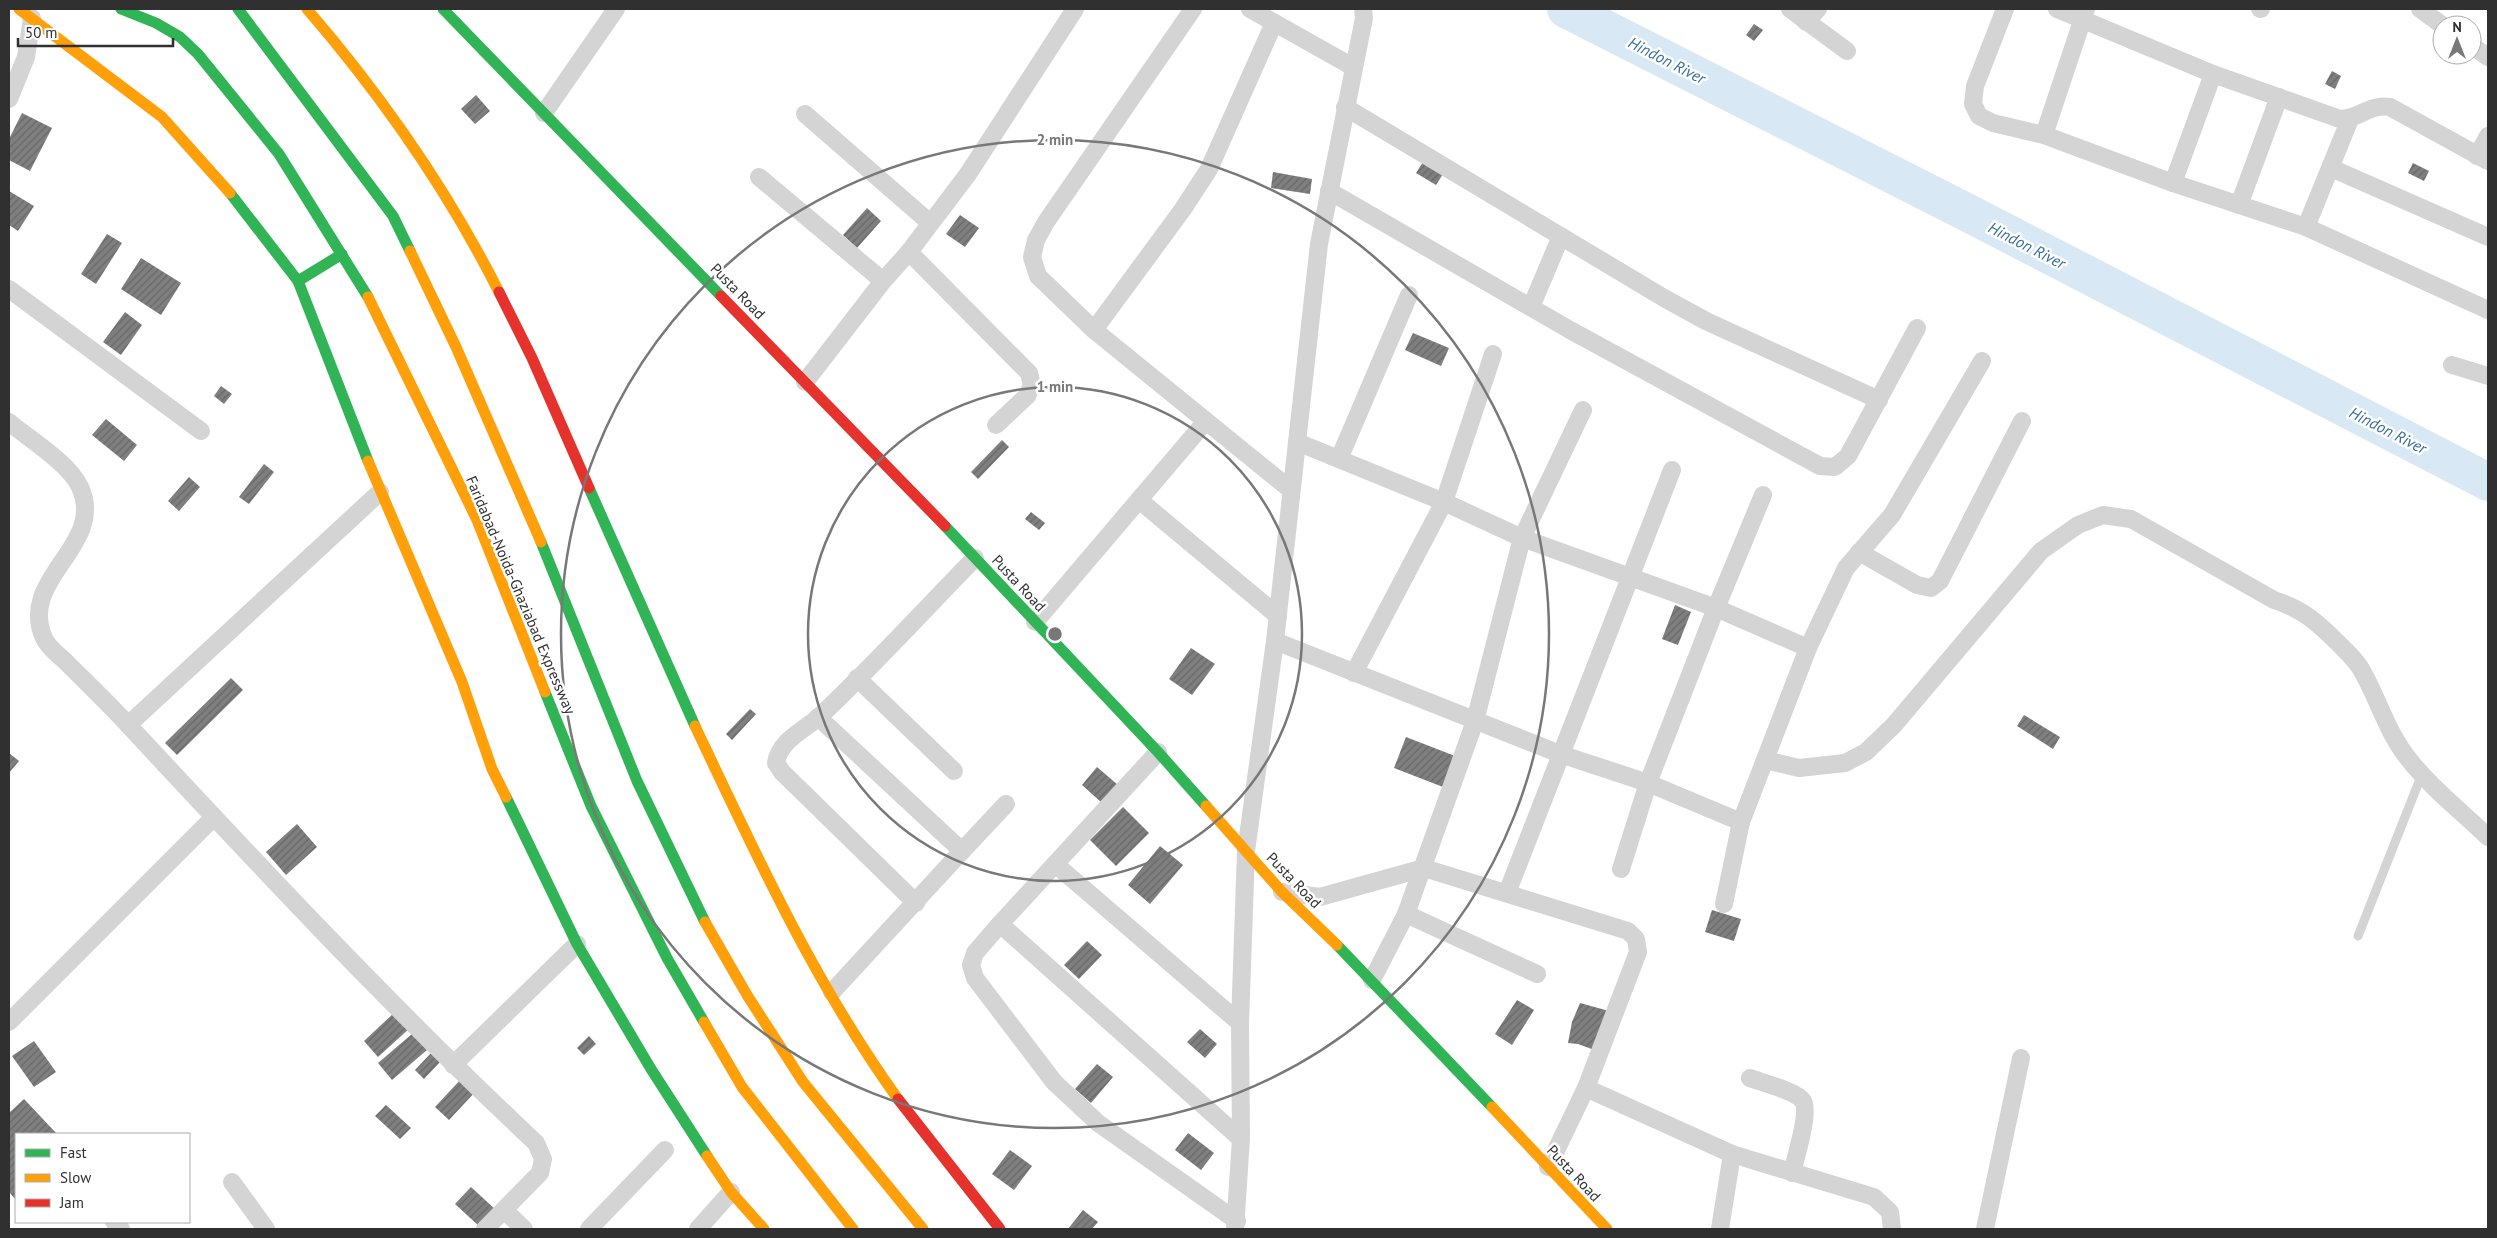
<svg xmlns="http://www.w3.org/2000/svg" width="2497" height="1238" font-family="'PT Sans',sans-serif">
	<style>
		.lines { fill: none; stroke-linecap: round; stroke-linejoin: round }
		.river { stroke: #d8e8f4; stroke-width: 38 }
		.building { fill: url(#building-hatch) }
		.lane { stroke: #d4d4d4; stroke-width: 9 }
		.street { stroke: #d4d4d4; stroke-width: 18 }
		.fast { stroke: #30b455; stroke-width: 11 }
		.slow { stroke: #ff9f0a; stroke-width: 11 }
		.jam { stroke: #e5322d; stroke-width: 11 }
		.ring { fill: none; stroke: #787878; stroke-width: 2.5 }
		.labels { text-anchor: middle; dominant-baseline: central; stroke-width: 5; stroke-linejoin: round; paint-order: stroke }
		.street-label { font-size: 15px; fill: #303030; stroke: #fff }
		.water-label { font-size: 16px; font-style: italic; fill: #376d99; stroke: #fff }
		.centre { fill: #787878; stroke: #fff; stroke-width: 2.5 }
		.ring-label { font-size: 15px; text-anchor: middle; font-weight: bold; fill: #787878; stroke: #fff; stroke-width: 5; stroke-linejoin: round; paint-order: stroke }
	</style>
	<defs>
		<pattern id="building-hatch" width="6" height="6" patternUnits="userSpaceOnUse" patternTransform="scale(1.25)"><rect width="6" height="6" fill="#7f7f7f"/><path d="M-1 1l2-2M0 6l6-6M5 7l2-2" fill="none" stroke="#686868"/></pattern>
	</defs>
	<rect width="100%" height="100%" fill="#fff"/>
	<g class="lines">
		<polyline class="river" points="1566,9 1972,215 2488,482"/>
	</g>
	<g class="building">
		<polygon points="1754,24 1763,30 1754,41 1746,35"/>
		<polygon points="2332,71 2341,76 2335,89 2325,84"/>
		<polygon points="476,95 490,111 475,124 461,109"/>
		<polygon points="22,113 52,128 30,171 9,160 9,139"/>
		<polygon points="1423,162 1443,174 1436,185 1416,173"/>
		<polygon points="2413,163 2429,171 2424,181 2408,173"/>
		<polygon points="1273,172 1312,179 1310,194 1271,188"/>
		<polygon points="9,191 34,206 18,231 9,225"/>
		<polygon points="867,208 881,221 857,248 843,235"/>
		<polygon points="960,215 979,228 965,247 946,234"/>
		<polygon points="107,234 122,243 96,284 81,274"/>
		<polygon points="141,258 181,283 161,315 121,289"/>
		<polygon points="125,312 142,325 121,355 103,342"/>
		<polygon points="1413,333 1449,348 1441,366 1405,350"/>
		<polygon points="221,386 232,394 224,404 214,396"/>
		<polygon points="106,419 137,445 124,461 92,435"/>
		<polygon points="1002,440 1009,447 978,479 971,472"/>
		<polygon points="264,464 274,472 249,504 239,497"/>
		<polygon points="189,477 200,487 179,511 168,501"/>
		<polygon points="1031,512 1045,523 1039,530 1025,519"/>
		<polygon points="1675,605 1691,612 1678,645 1662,639"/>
		<polygon points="1191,648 1215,664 1192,695 1169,679"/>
		<polygon points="231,678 243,690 177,755 165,743"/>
		<polygon points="750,709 756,714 732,740 726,734"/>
		<polygon points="2024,715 2060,737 2053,749 2017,726"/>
		<polygon points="1406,737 1455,756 1443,787 1394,768"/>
		<polygon points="9,753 19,761 9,773"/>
		<polygon points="1097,767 1118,785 1102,803 1082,785"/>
		<polygon points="1123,807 1149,833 1116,866 1090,840"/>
		<polygon points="297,824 317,847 286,875 266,852"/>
		<polygon points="1160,846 1183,865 1150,904 1128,885"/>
		<polygon points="1712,910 1741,919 1734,941 1705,932"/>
		<polygon points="1087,941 1102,955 1079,979 1064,965"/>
		<polygon points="1517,1000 1534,1010 1512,1045 1495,1034"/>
		<polygon points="1580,1003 1609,1011 1597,1051 1578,1044 1568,1043 1572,1022"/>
		<polygon points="396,1011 411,1027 378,1057 364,1041"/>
		<polygon points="1200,1029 1217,1044 1205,1058 1187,1042"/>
		<polygon points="412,1034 427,1050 392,1080 378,1063"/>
		<polygon points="589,1036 596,1044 584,1055 577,1048"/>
		<polygon points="34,1041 56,1072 34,1087 12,1056"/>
		<polygon points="432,1052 441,1061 424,1079 415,1070"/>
		<polygon points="1097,1064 1113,1077 1091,1103 1075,1089"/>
		<polygon points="462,1078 476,1091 449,1120 435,1107"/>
		<polygon points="24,1099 57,1134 16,1134 16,1200 9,1192 9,1113"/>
		<polygon points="386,1105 411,1128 400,1139 375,1116"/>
		<polygon points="1188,1133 1214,1153 1201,1170 1175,1150"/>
		<polygon points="1010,1150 1032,1166 1014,1190 992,1174"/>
		<polygon points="471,1187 496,1210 480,1227 455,1204"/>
		<polygon points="1083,1210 1098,1222 1092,1229 1068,1229"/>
	</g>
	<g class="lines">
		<polyline class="lane" points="2358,936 2422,774"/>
		<g class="street">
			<polyline points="1193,9 1046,222 1036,240 1032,257 1038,276 1094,330 1291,490"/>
			<polyline points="1250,9 1353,67"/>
			<polyline points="1790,9 1847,51"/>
			<polyline points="2005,9 1975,86 1973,104 1979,116 1993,123 2044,135 2173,183 2306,227 2488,310"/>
			<path d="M2057,9L2213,74L2340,119C2360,119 2368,104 2390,107L2488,161"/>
			<polyline points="2260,9 2261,9"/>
			<polyline points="2420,9 2442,25"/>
			<polyline points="1806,22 1818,9"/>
			<polyline points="2472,46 2488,57"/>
			<polyline points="9,99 26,57 32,18"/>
			<polyline points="1345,107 1664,298 1706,321 1879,400"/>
			<polyline points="544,113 616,9"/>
			<polyline points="805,114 929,222"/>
			<polyline points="2044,135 2086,9"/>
			<polyline points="2477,156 2488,136"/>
			<polyline points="2331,168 2488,237"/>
			<polyline points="759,177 883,281"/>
			<polyline points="2173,183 2213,74"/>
			<polyline points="1329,191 1570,330 1820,466 1835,467 1848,456 1917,328"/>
			<polyline points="2239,205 2279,97"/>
			<polyline points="2306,227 2350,119"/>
			<polyline points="909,252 1029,373 1032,385 1027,396 996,425"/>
			<polyline points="9,289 201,431"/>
			<polyline points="1531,307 1561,236"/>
			<polyline points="1094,330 1183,209 1209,169 1274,23"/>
			<polyline points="2452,365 2488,376"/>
			<polyline points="805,382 883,281 909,252 968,174 1075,9"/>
			<path d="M9,422C29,439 69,463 80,487C107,546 17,578 44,638C48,648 60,656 67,663C89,685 111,706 132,729C263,870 395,1011 536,1143L543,1159L540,1173L485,1229"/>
			<polyline points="1297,442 1444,502 1522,538 1716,608 1808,648"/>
			<polyline points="1339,459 1409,295"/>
			<polyline points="1139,500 1278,616"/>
			<polyline points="1859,552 1917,585 1931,588 1940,581 2022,421"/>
			<polyline points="1035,622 1206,421"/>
			<polyline points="1275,641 1560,754 1648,783 1741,822"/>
			<polyline points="1354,673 1444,502 1493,354"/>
			<polyline points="857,678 954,771"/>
			<polyline points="818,717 962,851 1006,804"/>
			<polyline points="128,725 380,492"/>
			<polyline points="1158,752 1000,924 975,953 971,965 975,978 1054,1082 1098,1123 1237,1221"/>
			<path d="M1765,760L1799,768L1845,763L1866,752L1894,725L2041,551L2078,525L2103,515L2131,519L2274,600C2303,609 2318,623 2339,644C2347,652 2355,659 2361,669C2378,698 2386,730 2407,757C2430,787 2461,811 2488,837"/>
			<polyline points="1055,864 1240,1023"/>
			<polyline points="1621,869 1648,783 1716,608 1763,495"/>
			<polyline points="1282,892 1320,897 1424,868 1628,931 1636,939 1638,952 1586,1088 1548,1167"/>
			<polyline points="1507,893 1672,470"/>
			<path d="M916,903L782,772L776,763C779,741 804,730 819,717C873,666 923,611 975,558"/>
			<polyline points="1724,904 1741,822 1808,648 1846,568 1892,515 1982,361"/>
			<polyline points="1406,914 1537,974"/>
			<polyline points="1000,924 1241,1139"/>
			<polyline points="1372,980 1406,914 1475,721 1522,538 1583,410"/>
			<polyline points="832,992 962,851"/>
			<polyline points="9,1022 214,817"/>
			<polyline points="453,1065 577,944"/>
			<path d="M1750,1078C1763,1083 1796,1091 1803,1101C1810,1112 1795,1160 1792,1173"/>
			<polyline points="1586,1088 1732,1154 1874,1197 1890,1212 1892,1229"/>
			<polyline points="232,1182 266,1229"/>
			<polyline points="504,1210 524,1229"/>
			<polyline points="114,1222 121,1229"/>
			<polyline points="589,1229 665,1150"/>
			<polyline points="698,1229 731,1192"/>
			<polyline points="1235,1229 1241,1139 1240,1023 1246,851 1275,641 1319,244 1364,18 1363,9"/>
			<polyline points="1720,1229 1732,1154"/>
			<polyline points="1985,1229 2021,1058"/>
		</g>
		<g class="fast">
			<polyline points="121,9 156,23 180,37 198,54 279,154 368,297"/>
			<polyline points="238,9 393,216 410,251"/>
			<polyline points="443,9 721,296"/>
			<polyline points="230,193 298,281 368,461"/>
			<polyline points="298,281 342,254"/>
			<polyline points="589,488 695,726"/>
			<polyline points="945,526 1158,752 1206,806"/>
			<polyline points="541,542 637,781 705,922"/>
			<polyline points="545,692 591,806 667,958 704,1022"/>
			<polyline points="506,797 577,944 651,1069 707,1156"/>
			<polyline points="1337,945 1492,1107"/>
		</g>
		<g class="slow">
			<polyline points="19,9 162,117 230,193"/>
			<path d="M307,9C382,96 447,189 499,292"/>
			<polyline points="410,251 456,347 541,542"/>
			<polyline points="368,297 477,520 545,692"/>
			<polyline points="368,461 462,682 492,769 506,797"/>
			<path d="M695,726C755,853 815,984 898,1099"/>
			<polyline points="1206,806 1282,892 1337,945"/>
			<polyline points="705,922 747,995 803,1082 923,1229"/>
			<polyline points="704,1022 742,1087 853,1229"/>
			<polyline points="1492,1107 1607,1229"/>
			<polyline points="707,1156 731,1192 764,1229"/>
		</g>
		<g class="jam">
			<polyline points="499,292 532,358 589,488"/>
			<polyline points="721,296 945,526"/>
			<polyline points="898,1099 1000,1229"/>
		</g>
	</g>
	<g class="ring">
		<circle cx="1055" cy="634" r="247"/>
		<circle cx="1055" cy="634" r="494"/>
	</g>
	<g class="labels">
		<g class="street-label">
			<text transform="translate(738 291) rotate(46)">Pusta Road</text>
			<text transform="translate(1019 583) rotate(47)">Pusta Road</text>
			<text transform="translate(521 595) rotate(67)">Faridabad-Noida-Ghaziabad Expressway</text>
			<text transform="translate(1294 880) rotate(46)">Pusta Road</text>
			<text transform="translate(1574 1173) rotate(47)">Pusta Road</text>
		</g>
		<g class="water-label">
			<text transform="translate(1667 60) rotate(27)">Hindon River</text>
			<text transform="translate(2027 245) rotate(27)">Hindon River</text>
			<text transform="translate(2388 430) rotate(27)">Hindon River</text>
		</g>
	</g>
	<circle cx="1055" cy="634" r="8" class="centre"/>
	<g class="ring-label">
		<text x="1055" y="145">2 min</text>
		<text x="1055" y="392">1 min</text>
	</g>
	<rect width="2497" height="1238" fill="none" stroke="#303030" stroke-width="20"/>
	<rect x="15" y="1133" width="175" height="90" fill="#ffffff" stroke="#acacac"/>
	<rect x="25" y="1149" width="25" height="8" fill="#30b455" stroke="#acacac"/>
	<text x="60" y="1158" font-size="15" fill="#303030">Fast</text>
	<rect x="25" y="1174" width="25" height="8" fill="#ff9f0a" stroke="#acacac"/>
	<text x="60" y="1183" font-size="15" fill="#303030">Slow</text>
	<rect x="25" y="1199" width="25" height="8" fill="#e5322d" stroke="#acacac"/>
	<text x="60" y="1208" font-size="15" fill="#303030">Jam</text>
	<g transform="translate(2457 40)"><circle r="24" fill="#ffffff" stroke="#acacac"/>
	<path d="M0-4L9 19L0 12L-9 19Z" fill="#787878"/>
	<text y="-8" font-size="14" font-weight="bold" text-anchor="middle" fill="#303030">N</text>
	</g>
	<path d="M18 38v8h155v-8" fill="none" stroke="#303030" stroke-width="2.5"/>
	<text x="25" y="38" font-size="15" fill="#303030" stroke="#ffffff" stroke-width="4" paint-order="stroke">50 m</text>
</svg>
